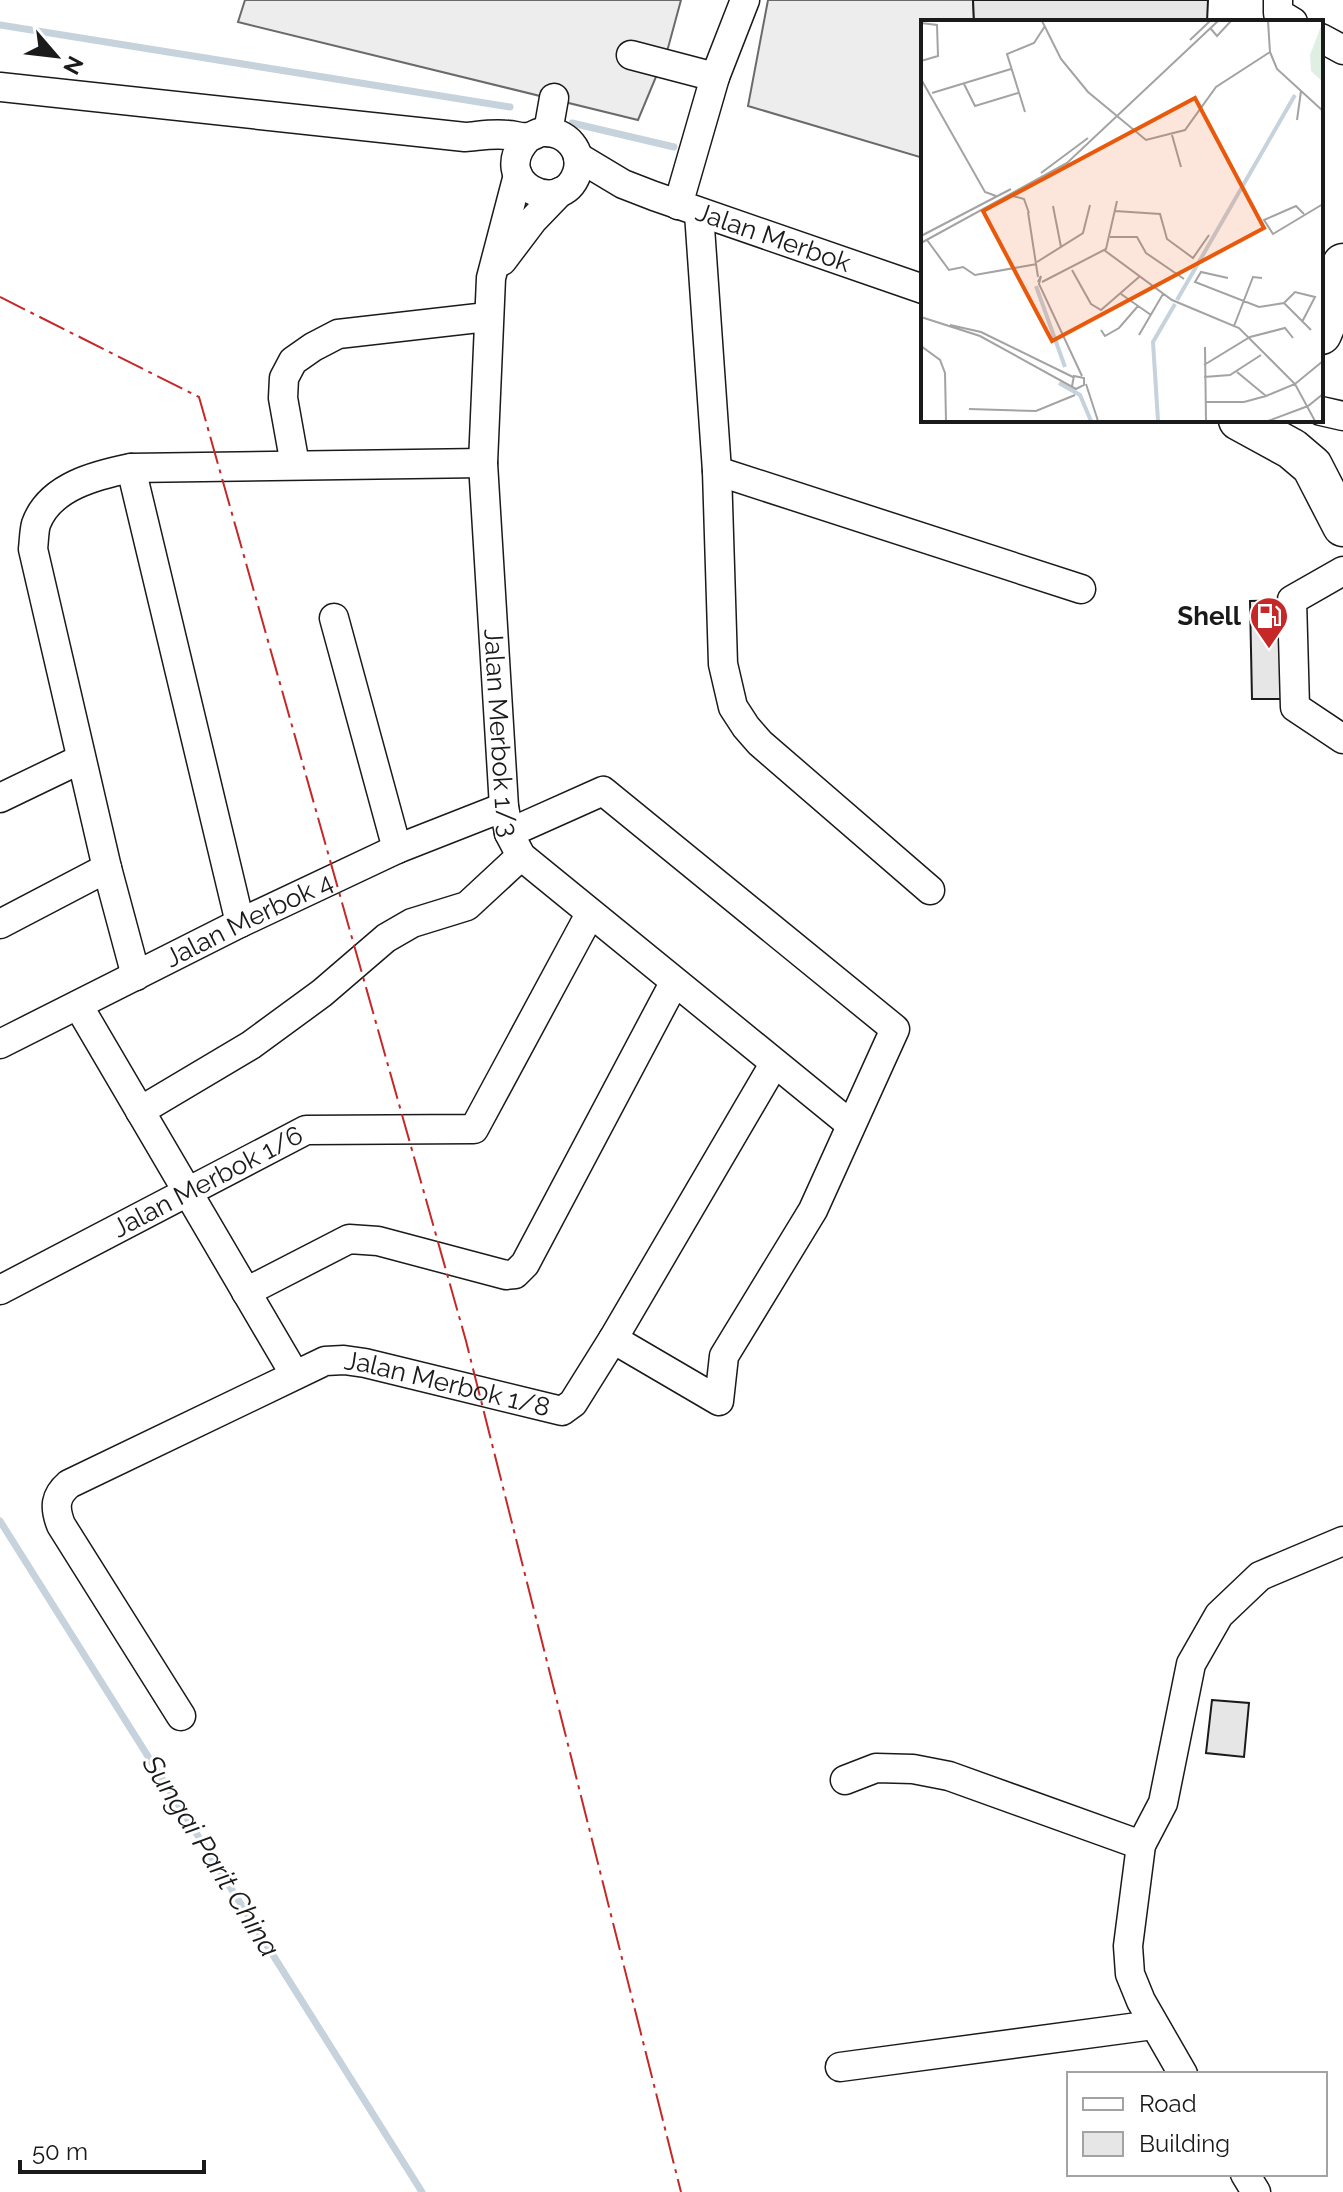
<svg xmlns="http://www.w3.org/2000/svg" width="1343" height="2192" font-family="Raleway,sans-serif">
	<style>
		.parking { fill: #ededed; stroke: #6a6a6a; stroke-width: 2 }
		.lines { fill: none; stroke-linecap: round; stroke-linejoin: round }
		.stream { stroke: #c6d2dc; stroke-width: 7 }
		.building { fill: #e6e6e6; stroke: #1a1a1a; stroke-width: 2 }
		.minor-casing { stroke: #1a1a1a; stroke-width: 31 }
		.highway-casing { stroke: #1a1a1a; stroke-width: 43 }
		.minor { stroke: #fff; stroke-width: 28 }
		.highway { stroke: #fff; stroke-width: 40 }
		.power { stroke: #c62828; stroke-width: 2; stroke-dasharray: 28 6 4 6; stroke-linecap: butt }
		.labels { text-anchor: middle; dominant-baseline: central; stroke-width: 6; stroke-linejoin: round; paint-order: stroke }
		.street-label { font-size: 26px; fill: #1a1a1a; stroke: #fff }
		.poi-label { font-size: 26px; font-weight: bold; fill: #1a1a1a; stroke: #fff; text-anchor: end }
		.water-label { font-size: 28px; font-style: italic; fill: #1a1a1a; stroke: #fff }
		.inset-river { fill: none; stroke: #c6d2dc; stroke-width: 4 }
		.inset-road { fill: none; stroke: #a3a3a3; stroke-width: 2 }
		.view { fill: #e8590c; fill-opacity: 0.15; stroke: #e8590c; stroke-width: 4 }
		.inset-edge { fill: none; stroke: #1a1a1a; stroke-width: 4 }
	</style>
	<rect width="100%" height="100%" fill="#fff"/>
	<g class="parking">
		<polygon points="245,0 681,0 668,48 638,120 238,22"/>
		<polygon points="768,0 973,0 974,22 923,22 923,158 748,106"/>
	</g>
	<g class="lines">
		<g class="stream">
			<polyline points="0,25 510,107"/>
			<polyline points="572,123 674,147"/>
			<polyline points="0,1521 422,2192"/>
		</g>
	</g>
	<g class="building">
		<polygon points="973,0 1208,0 1207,22 974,22"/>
		<polygon points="1286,600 1287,699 1252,699 1250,601"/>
		<polygon points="1212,1700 1249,1703 1244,1757 1206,1753"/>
	</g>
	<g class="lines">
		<g class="minor-casing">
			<g id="minor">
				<polyline points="1278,0 1278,13 1293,22"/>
				<polyline points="1321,38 1343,50"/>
				<polyline points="631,55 715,77"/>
				<path d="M0,87L465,137C479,136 493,133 508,135C514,135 521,138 527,137C533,137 537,132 544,132C566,131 584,151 577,173C561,220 486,181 528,138"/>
				<polyline points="548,132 554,98"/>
				<path id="s1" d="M578,157L623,184L654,196L923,289"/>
				<path id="s2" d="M518,175L491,278L483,463L504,807L509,833L521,856L850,1124"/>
				<polyline points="678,205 715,77 745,0"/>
				<polyline points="699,213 717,471 723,664 733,707 746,727 760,743 930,890"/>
				<polyline points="502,261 533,220 560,192"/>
				<polyline points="1321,411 1343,416"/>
				<polyline points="295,465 283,398 284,378 293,361 313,347 338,334 487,317"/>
				<polyline points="131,468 240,923"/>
				<polyline points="717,471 1081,589"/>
				<polyline points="1343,571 1292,600 1295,707 1343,739"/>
				<polyline points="334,618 397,849"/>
				<polyline points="0,798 81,759"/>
				<polyline points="509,833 603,791 895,1029 813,1210 724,1356 719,1401 613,1339"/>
				<polyline points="0,924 107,868"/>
				<path d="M136,976L107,868L33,549C34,541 34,531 36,524C50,486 97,475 131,468L483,463"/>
				<polyline points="78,1005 295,1375"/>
				<path id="s3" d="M0,1044L240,923L397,849L504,807"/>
				<polyline points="140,1111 251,1045 322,993 386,938 412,923 467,906 521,856"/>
				<path id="s4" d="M0,1290L306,1130L474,1129L590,914"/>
				<polyline points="246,1292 349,1239 378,1241 506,1275 515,1274 525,1264 674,983"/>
				<path id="s5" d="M181,1716L61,1525C54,1507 55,1496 69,1484L325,1361L344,1360L365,1363L562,1411L573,1403L613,1339L774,1064"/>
				<polyline points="845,1780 876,1768 913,1769 949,1776 1141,1845"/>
				<polyline points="840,2067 1153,2025"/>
				<polyline points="1183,2074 1141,2001 1130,1974 1128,1946 1141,1845 1163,1803 1191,1664 1219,1615 1260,1576 1343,1541"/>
				<polyline points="1245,2174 1256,2192"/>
			</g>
		</g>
		<g class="highway-casing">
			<g id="highway">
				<polyline points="1321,334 1337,296 1343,264"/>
				<polyline points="1239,420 1292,449 1312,466 1343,526"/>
			</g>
		</g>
		<use href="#minor" class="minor"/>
		<use href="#highway" class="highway"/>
		<polyline class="power" points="0,297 199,397 466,1341 681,2192"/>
	</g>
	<defs>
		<g id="fuel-pin" transform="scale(2)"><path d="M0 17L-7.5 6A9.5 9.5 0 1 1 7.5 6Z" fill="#c62828" stroke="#fff"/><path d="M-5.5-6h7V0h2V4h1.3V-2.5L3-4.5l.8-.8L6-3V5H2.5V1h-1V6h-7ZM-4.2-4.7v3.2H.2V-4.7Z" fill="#fff"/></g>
	</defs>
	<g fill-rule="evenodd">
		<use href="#fuel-pin" x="1269" y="616"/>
	</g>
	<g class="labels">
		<g class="street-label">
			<text stroke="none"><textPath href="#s1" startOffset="212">Jalan Merbok</textPath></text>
			<text stroke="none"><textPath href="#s2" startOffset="562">Jalan Merbok 1/3</textPath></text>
			<text stroke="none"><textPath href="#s3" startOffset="278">Jalan Merbok 4</textPath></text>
			<text stroke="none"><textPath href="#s4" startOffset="234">Jalan Merbok 1/6</textPath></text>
			<text stroke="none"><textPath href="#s5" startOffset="680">Jalan Merbok 1/8</textPath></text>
		</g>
		<g class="poi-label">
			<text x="1241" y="616">Shell</text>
		</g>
		<g class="water-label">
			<text transform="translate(211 1856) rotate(58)">Sungai Parit China</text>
		</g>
	</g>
	<g transform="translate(921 20)">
		<rect width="402" height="402" fill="#fff"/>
		<path d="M402,1V62L390,51L389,35Z" fill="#e0efe3"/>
		<path class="inset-river" d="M115,266L144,347M256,280L374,75M138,363L159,375L170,401M237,401L232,322L254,284"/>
		<path class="inset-road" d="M121,1L140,39L167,72L225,120L264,110L295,67L349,32M347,1L349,32L356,49L402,91M0,3L16,5L17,36L0,41M290,9L296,16L310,1M269,20L289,1M0,59L64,172L75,176M43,64L54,86L97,73M11,73L90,49M104,92L86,34L113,23L124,6M376,100L380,71M251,115L260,147M120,153L167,118M92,176L103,179L108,193M132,186L140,227M194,191L239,194L246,219L272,238L288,215M107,192L117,257M383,194L375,186L343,200L352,214L402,184M0,216L90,169M189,217H216L225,233L263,259M6,220L28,250L42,247L54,255L116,244M0,223L146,143L297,1M183,230L251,280L318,308L374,364L394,401M116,242L162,213L169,185M151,250L170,284L180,290L218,257M307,258L280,252L274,262L338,287L363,283L374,272L394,277L381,302M117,262L120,256L118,264L161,356M121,262L185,229L196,181M200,274L230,295M363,283L390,310M0,297L59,316L155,369L163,365V358L153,356L151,366M29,305L60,312L152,357M313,306L332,257L341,258M180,310L184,316L198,308L217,286M218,315L242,274M0,326L19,340L24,353L25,401M284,327L285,401M283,345L329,317L364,308L372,318M316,352L345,376M283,357L309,355L340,335M165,364L177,401M284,382H323L345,376L374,364L402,341M48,389L115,391L154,375M347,401L387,386L402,374"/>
		<path class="view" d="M274,78L343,208L131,321L62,191Z"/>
		<rect width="402" height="402" class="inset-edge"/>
	</g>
	<rect x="1067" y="2072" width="260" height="104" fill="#ffffff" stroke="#a3a3a3" stroke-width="2"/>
	<rect x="1083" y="2098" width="40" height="12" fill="#ffffff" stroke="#a3a3a3" stroke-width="2"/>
	<text x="1139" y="2112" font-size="24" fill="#1a1a1a">Road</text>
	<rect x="1083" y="2132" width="40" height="24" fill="#e6e6e6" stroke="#a3a3a3" stroke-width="2"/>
	<text x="1139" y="2152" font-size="24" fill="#1a1a1a">Building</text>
	<g transform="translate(56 56) rotate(118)" stroke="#ffffff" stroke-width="6" paint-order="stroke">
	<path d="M0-6L14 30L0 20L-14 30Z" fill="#1a1a1a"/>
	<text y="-12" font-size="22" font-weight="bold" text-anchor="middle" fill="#1a1a1a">N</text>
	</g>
	<path d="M20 2160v12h184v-12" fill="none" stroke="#1a1a1a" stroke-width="4"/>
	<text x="32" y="2160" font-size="24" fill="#1a1a1a" stroke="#ffffff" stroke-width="6" paint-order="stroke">50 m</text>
</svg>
